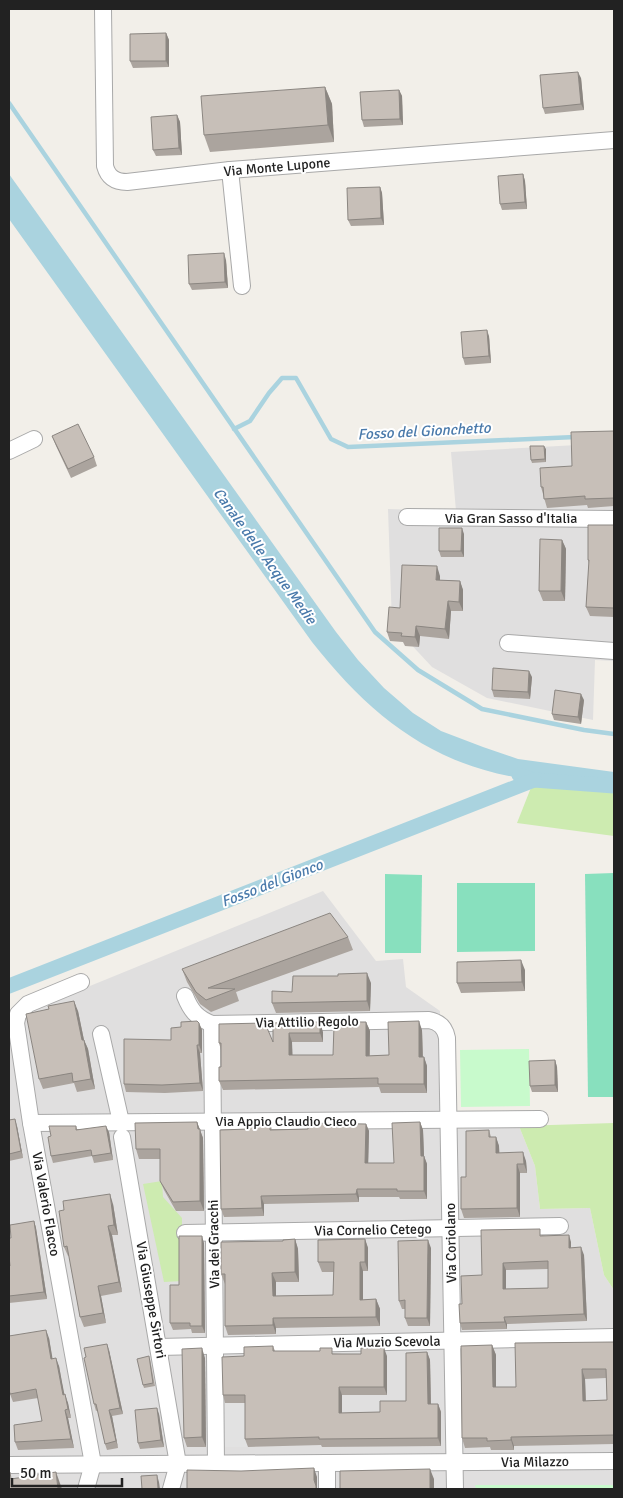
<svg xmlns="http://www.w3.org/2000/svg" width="623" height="1498" font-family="Signika,sans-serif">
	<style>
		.residential { fill: #e0dfdf }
		.grass { fill: #cdebb0 }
		.park { fill: #c8facc }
		.pitch { fill: #88e0be }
		.parking { fill: #e2e2e2 }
		.water { fill: #aad3df }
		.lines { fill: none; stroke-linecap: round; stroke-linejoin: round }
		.stream { stroke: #aad3df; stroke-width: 4.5 }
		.canal { stroke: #aad3df; stroke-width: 15 }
		.minor-casing { stroke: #a9a9a9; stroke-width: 18 }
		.minor { stroke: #fff; stroke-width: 16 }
		.wall { fill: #aba49e; fill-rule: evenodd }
		.shaded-wall { fill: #8b8681 }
		.building { fill: #c7bfb8; stroke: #8b8681; fill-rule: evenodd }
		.labels { text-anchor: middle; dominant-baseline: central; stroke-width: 4; stroke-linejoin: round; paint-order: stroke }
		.street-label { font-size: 14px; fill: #222; stroke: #fff }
		.water-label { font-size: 15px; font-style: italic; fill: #4a7aab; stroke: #fff }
	</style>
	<rect width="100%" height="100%" fill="#f2efe9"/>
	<g class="residential">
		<polygon points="614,443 614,661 595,660 593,720 487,698 432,667 392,624 388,509 456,511 451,452"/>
		<polygon points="323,891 376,961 403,959 406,987 440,1011 441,1130 519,1126 535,1166 540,1209 590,1208 604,1275 614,1290 614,1489 9,1489 9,1019"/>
	</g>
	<g class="grass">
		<polygon points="534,780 614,786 614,836 517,823"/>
		<polygon points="614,1123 614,1290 604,1275 590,1208 540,1209 535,1166 519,1126"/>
		<polygon points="162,1181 163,1197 182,1218 182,1281 164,1282 143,1184"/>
	</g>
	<g class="park">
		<polygon points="529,1049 530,1106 461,1107 460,1050"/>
		<polygon points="475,1485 614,1485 614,1489 476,1489"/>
	</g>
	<g class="pitch">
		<polygon points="614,873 614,1097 588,1097 585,874"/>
		<polygon points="385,874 422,875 421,953 385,953"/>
		<polygon points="535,883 535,951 457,952 457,883"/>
	</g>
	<polygon class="parking" points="222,1403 247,1403 248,1447 222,1447"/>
	<path class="water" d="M9,174L336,632L358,660L384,688L413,713L441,731L483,747L518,759L614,772V786C588,784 561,783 535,780C436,769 371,717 312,642L9,219Z"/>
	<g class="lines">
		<g class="stream">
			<polyline points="9,103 375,632 418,670 482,709 584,730 614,734"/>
			<polyline points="234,429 250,421 269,393 282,378 296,378 331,439 348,447 575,437"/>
		</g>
		<g class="canal">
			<polyline points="519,775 534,780 614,786"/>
			<polyline points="9,986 534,780"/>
		</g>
		<g class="minor-casing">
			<g id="minor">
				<path d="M103,9L105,166C108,177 115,182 127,182L230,170L614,140"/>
				<polyline points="230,170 242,286"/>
				<polyline points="9,451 34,439"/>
				<polyline points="407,517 614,519"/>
				<polyline points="508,643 614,651"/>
				<polyline points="81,982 28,1004 18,1014 16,1023 31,1123 93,1464 86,1489"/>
				<path d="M185,996C191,1011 197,1018 212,1024L429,1020C439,1022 445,1027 447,1038L455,1489"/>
				<polyline points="212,1024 216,1464"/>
				<polyline points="101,1034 121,1122"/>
				<polyline points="31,1123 540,1119"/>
				<polyline points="122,1137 178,1464 171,1489"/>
				<polyline points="185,1233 560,1226"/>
				<polyline points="159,1347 614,1337"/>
				<polyline points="327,1463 327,1489"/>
				<polyline points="9,1465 614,1461"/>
			</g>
		</g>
		<use href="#minor" class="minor"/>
	</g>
	<g class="wall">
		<polygon points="166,33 169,40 169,67 133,68 130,61"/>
		<polygon points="581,78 584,110 545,114 543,108"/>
		<polygon points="325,87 332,104 334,142 210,152 204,135"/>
		<polygon points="399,90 402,96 403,125 364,127 362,120"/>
		<polygon points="177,115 180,122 182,155 156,156 153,150"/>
		<polygon points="523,174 525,181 527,209 502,210 500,204"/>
		<polygon points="380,187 382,193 384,225 351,226 348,220"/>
		<polygon points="226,260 228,288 192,290 189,284"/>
		<polygon points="489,336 491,363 465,365 463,358"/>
		<polygon points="614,431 614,506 588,508 587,505 547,508 541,487 572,466"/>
		<polygon points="52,436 94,457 97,466 71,478 56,446"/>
		<polygon points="546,449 546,462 532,463 531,460"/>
		<polygon points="614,525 614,617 590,616 586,607 589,564 588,560"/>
		<polygon points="464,534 464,557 441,557 439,551"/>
		<polygon points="562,540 566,549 565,601 543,601 539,591"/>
		<polygon points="440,576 440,580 460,581 463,590 463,611 451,611 449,639 420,636 419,647 405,646 403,642 390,641 387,632 400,608"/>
		<polygon points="532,677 530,699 494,697 492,690"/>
		<polygon points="584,700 581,724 554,720 552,714"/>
		<polygon points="348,937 353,950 236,992 239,1001 211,1012 200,1004 187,982 182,969"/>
		<polygon points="525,970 525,991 461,993 457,983"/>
		<polygon points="371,983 370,1011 276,1013 272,1003 292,992"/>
		<polygon points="78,1011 84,1040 88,1049 95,1089 77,1092 74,1083 43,1089 39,1079"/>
		<polygon points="366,1022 370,1031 370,1056 389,1055 422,1030 423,1057 424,1057 427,1066 427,1093 381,1093 379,1087 223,1090 219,1081 221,1067 221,1050 219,1043 273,1042 273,1023 323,1032 323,1042 292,1042 292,1055 333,1055 344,1026"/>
		<polygon points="199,1023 202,1030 202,1053 200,1053 203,1091 165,1093 126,1092 124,1084 171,1040 181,1027"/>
		<polygon points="555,1060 557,1067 558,1092 532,1092 530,1086"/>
		<polygon points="9,1120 17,1126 23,1158 9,1161"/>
		<polygon points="197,1122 203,1138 204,1211 176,1211 164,1190 160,1181 160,1159 139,1159 136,1149"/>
		<polygon points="420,1122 423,1130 424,1156 427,1164 427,1199 400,1199 399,1197 359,1197 359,1202 264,1204 264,1216 224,1217 221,1209 249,1129 270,1123 272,1130 308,1129 366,1124 369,1131 368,1163 394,1163"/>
		<polygon points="76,1126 77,1129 109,1132 113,1160 94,1163 92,1156 53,1163 51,1156 51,1136"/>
		<polygon points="489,1130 491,1137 496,1137 499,1146 499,1153 526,1161 527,1173 520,1173 520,1217 464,1218 461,1209 466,1177"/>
		<polygon points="113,1204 118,1235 112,1235 122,1292 101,1296 106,1323 84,1327 80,1317 69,1256 68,1256 64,1247"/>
		<polygon points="34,1221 36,1228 47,1299 9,1303 9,1267 10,1266 11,1238"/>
		<path d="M542,1235L571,1242V1248L584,1255L587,1321L507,1324V1329L462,1330L460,1323L462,1304L482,1275ZM548,1269V1288L506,1289V1270Z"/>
		<polygon points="295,1239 298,1249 299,1282 276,1282 276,1296 333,1295 334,1272 322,1272 318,1262 365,1239 368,1248 368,1271 363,1271 363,1300 376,1299 380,1309 380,1326 276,1328 276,1334 228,1335 225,1326 225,1284 221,1274 283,1241"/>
		<polygon points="204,1243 205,1333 192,1333 191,1329 173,1330 170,1323"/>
		<polygon points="431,1248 430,1326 408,1326 405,1318 405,1309 402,1309 399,1301"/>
		<polygon points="49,1338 52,1358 59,1366 64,1395 68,1403 71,1418 68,1418 74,1448 18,1450 15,1442 42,1421 38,1398 13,1402 10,1394"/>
		<path d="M614,1342V1444L514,1446V1450H491L490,1447L465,1448L462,1438L492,1345L496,1355V1387H516ZM606,1378L607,1400L586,1401L585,1379Z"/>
		<polygon points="273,1346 275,1351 387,1356 387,1395 342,1395 342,1413 380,1412 406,1401 427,1352 430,1360 431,1404 438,1404 441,1412 441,1446 322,1447 321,1445 248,1447 245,1439 245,1403 225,1403 223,1395 244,1356"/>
		<polygon points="109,1350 123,1414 112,1416 118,1448 107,1450 105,1444 98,1410 96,1411 94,1404"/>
		<polygon points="205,1358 206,1447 187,1447 184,1438"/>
		<polygon points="150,1359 155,1386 144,1388 143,1385"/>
		<polygon points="159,1414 164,1447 140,1449 138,1443"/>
	</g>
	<g class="shaded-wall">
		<polygon points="166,33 169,40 169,67 166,61"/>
		<polygon points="578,72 581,78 584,110 581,104"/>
		<polygon points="325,87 332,104 334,142 328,125"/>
		<polygon points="399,90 402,96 403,125 400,119"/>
		<polygon points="177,115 180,122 182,155 179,148"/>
		<polygon points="523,174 525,181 527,209 525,202"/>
		<polygon points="380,187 382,193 384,225 381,218"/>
		<polygon points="224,253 226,260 228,288 225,282"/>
		<polygon points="487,330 489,336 491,363 489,356"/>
		<polygon points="544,446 546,449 546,462 545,459"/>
		<polygon points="462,528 464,534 464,557 461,551"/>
		<polygon points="562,540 566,549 565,601 561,591"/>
		<polygon points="437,566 440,576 440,590 436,580"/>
		<polygon points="460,581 463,590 463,611 459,602"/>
		<polygon points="448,601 451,611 449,639 445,629"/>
		<polygon points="416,626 420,636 419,647 415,637"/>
		<polygon points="529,671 532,677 530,699 528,692"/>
		<polygon points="581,694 584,700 581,724 578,717"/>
		<polygon points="521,960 525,970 525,991 522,982"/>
		<polygon points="367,973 371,983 370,1011 367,1001"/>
		<polygon points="74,1001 78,1011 86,1050 82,1040"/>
		<polygon points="419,1021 422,1030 423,1067 419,1057"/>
		<polygon points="320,1022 323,1032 323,1042 320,1033"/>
		<polygon points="366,1022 370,1031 369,1065 366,1056"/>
		<polygon points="199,1023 202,1030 202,1053 199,1045"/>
		<polygon points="289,1033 292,1042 293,1065 289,1055"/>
		<polygon points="84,1040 88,1049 95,1089 91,1079"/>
		<polygon points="197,1045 200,1053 203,1091 200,1083"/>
		<polygon points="424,1057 427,1066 427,1093 424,1084"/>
		<polygon points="555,1060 557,1067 558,1092 555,1085"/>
		<polygon points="15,1119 17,1126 23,1158 21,1151"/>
		<polygon points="197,1122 203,1138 204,1211 200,1201"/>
		<polygon points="420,1122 423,1130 424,1156 427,1164 427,1199 424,1191 421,1156"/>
		<polygon points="366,1124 369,1131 368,1171 365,1163"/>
		<polygon points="106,1126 109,1132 113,1160 111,1153"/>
		<polygon points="496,1137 499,1146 500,1162 496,1153"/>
		<polygon points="523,1152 526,1161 527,1173 524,1164"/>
		<polygon points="517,1164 520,1173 520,1217 517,1208"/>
		<polygon points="357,1189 359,1197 359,1202 356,1194"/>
		<polygon points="110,1194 113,1204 118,1235 114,1225"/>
		<polygon points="261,1196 264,1204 264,1216 262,1208"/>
		<polygon points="34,1221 36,1228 47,1299 44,1292"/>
		<polygon points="108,1226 112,1235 122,1292 119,1282"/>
		<polygon points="569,1235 571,1242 571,1255 569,1248"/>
		<polygon points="202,1236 204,1243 205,1333 202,1326"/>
		<polygon points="295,1239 298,1249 299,1282 295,1272"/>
		<polygon points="365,1239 368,1248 368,1271 365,1262"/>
		<polygon points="428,1240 431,1248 430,1326 427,1318"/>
		<polygon points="581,1247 584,1255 587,1321 584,1314"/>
		<polygon points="360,1262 363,1271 363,1309 360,1300"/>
		<polygon points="503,1263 506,1270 506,1296 503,1289"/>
		<polygon points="272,1273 276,1282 276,1305 273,1296"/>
		<polygon points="98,1286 101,1296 106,1323 103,1313"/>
		<polygon points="376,1299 380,1309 380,1326 376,1317"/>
		<polygon points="504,1317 507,1324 507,1329 505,1322"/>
		<polygon points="273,1318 276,1328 276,1334 273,1325"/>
		<polygon points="46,1330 49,1338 54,1367 51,1359"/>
		<polygon points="107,1344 109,1350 123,1414 120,1408"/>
		<polygon points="492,1345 496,1355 496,1396 493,1387"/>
		<polygon points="202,1348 205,1358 206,1447 202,1437"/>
		<polygon points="384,1348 387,1356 387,1395 384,1387"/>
		<polygon points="427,1352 430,1360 431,1412 428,1404"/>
		<polygon points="56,1358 59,1366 66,1403 63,1395"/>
		<polygon points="582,1369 585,1379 586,1410 583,1401"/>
		<polygon points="339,1387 342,1395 342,1421 339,1413"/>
		<polygon points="65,1394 68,1403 71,1418 68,1409"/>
		<polygon points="438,1404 441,1412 441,1446 438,1438"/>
		<polygon points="157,1408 159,1414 164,1447 161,1440"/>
		<polygon points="65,1410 68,1418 74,1448 71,1439"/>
		<polygon points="109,1410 112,1416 118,1448 116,1441"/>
		<polygon points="511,1437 514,1446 514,1450 511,1440"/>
		<polygon points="314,1468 317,1477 317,1489 316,1489 314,1480"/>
		<polygon points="430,1469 434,1479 434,1489 430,1489"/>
		<polygon points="56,1472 62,1489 58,1489"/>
		<polygon points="157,1475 159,1482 160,1489 158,1489"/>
	</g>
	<g class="building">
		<polygon points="166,33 166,61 130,61 130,34"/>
		<polygon points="578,72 581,104 543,108 540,75"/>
		<polygon points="325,87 328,125 204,135 201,96"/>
		<polygon points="399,90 400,119 362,120 360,92"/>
		<polygon points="177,115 179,148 153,150 151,117"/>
		<polygon points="523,174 525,202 500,204 498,176"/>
		<polygon points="380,187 381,218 348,220 347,188"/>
		<polygon points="224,253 225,282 189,284 188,255"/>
		<polygon points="487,330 489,356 463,358 461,332"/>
		<polygon points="78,424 94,457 68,469 52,436"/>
		<polygon points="614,431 614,498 585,499 585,496 544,499 543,487 541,487 540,468 572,466 571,432"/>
		<polygon points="530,446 544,446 545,459 531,460"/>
		<polygon points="588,525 614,525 614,608 586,607 589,560 588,560"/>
		<polygon points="439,528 462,528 461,551 439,551"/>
		<polygon points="540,539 562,540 561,591 539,591"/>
		<polygon points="402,565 437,566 436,580 460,581 459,602 448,601 445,629 416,626 415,637 401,636 402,633 387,632 389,607 400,608"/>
		<polygon points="493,668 529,671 528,692 492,690"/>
		<polygon points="555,690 581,694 578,717 552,714"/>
		<polygon points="330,913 348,937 208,988 235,989 206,1000 196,992 182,969"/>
		<polygon points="521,960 522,982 457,983 457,962"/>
		<polygon points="367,973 367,1001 272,1003 272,991 292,992 293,976 338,976 338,974"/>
		<polygon points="74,1001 82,1040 84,1040 91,1079 73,1082 72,1073 39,1079 26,1014 49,1009 48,1006"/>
		<polygon points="197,1021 199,1023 199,1045 197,1045 200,1083 162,1085 124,1084 124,1039 171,1040 171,1028 181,1027 181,1022"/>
		<polygon points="419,1021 419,1057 424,1057 424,1084 378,1084 378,1078 219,1081 219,1067 221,1067 221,1043 219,1043 219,1024 265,1023 273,1042 273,1023 320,1022 320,1033 289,1033 289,1055 333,1055 334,1026 344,1026 344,1022 366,1022 366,1056 389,1055 388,1022"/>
		<polygon points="555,1060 555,1085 530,1086 529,1061"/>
		<polygon points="15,1119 21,1151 9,1154 9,1120"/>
		<polygon points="197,1122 198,1129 200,1129 200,1201 173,1202 160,1181 160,1149 136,1149 135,1123"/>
		<polygon points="420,1122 421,1156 424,1156 424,1191 397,1191 397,1189 357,1189 356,1194 261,1196 262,1208 221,1209 220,1130 249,1129 249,1123 270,1123 270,1130 308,1129 308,1123 366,1124 365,1163 394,1163 392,1123"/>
		<polygon points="49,1126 76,1126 76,1130 106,1126 111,1153 92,1156 91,1150 51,1156 48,1137 51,1136"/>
		<polygon points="489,1130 489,1137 496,1137 496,1153 523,1152 524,1164 517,1164 517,1208 461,1209 461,1177 466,1177 466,1131"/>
		<polygon points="110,1194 114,1225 108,1226 119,1282 98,1286 103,1313 80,1317 67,1246 64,1247 59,1211 64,1210 63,1201"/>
		<polygon points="34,1221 44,1292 9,1296 9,1267 10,1266 9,1256 9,1238 11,1238 10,1225"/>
		<path d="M540,1229V1236L569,1235V1248L581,1247L584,1314L504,1317L505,1322L460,1323L459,1304H462L461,1276L482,1275L481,1230ZM548,1261V1288L503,1289V1263Z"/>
		<polygon points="179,1236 202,1236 202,1326 190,1326 190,1323 170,1323 170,1285 179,1285"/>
		<polygon points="295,1239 295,1272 272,1273 273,1296 333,1295 334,1262 318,1262 318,1240 365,1239 365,1262 360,1262 360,1300 376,1299 376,1317 273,1318 273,1325 225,1326 225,1274 221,1274 221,1242 283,1241 283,1240"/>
		<polygon points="428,1240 427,1318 405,1318 405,1300 399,1301 398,1241"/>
		<polygon points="46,1330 51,1359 56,1358 63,1395 65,1394 68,1409 65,1410 71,1439 15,1442 14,1425 42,1421 36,1389 10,1394 9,1389 9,1336"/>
		<path d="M614,1342V1435L511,1437V1440L487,1441V1438H462L461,1346L492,1345L493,1387H516L515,1343ZM582,1369H606L607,1400L583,1401Z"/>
		<polygon points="107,1344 120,1408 109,1410 116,1441 105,1444 96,1404 94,1404 84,1358 86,1357 84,1348"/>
		<polygon points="273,1346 273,1351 320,1351 320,1348 332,1348 332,1354 361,1354 361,1348 384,1348 384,1387 339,1387 339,1413 380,1412 380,1401 406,1401 406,1353 427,1352 428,1404 438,1404 438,1438 319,1439 319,1437 245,1439 245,1395 223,1395 222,1357 244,1356 244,1347"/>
		<polygon points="202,1348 202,1437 184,1438 182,1349"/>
		<polygon points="149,1356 153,1383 143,1385 137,1359"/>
		<polygon points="157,1408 161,1440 138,1443 135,1410"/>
		<polygon points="314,1468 314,1480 316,1486 316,1489 187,1489 187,1470 241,1471"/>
		<polygon points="430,1469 430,1489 340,1489 340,1471"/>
		<polygon points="10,1472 11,1479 56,1472 58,1489 9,1489 9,1473"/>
		<polygon points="157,1475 158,1489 142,1489 141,1476"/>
	</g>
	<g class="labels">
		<g class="street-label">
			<text transform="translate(277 167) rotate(-5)">Via Monte Lupone</text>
			<text x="511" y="518">Via Gran Sasso d'Italia</text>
			<text transform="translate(307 1022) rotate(-1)">Via Attilio Regolo</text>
			<text x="286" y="1121">Via Appio Claudio Cieco</text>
			<text transform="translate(46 1204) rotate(80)">Via Valerio Flacco</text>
			<text transform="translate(373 1230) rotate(-1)">Via Cornelio Cetego</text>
			<text transform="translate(451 1243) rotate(-91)">Via Coriolano</text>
			<text transform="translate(214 1244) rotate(-91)">Via dei Gracchi</text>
			<text transform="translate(151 1300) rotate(80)">Via Giuseppe Sirtori</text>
			<text transform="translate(387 1342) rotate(-1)">Via Muzio Scevola</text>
			<text transform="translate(535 1462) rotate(-1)">Via Milazzo</text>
		</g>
		<g class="water-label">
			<text transform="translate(424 431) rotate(-3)">Fosso del Gionchetto</text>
			<text transform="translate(265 556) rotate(54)">Canale delle Acque Medie</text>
			<text transform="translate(272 883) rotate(-21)">Fosso del Gionco</text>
		</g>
	</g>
	<rect width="623" height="1498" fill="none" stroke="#222222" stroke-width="20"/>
	<path d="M12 1478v8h110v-8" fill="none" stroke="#222222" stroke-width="2.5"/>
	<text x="20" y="1478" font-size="15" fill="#222222" stroke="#ffffff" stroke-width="4" paint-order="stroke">50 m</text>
</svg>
